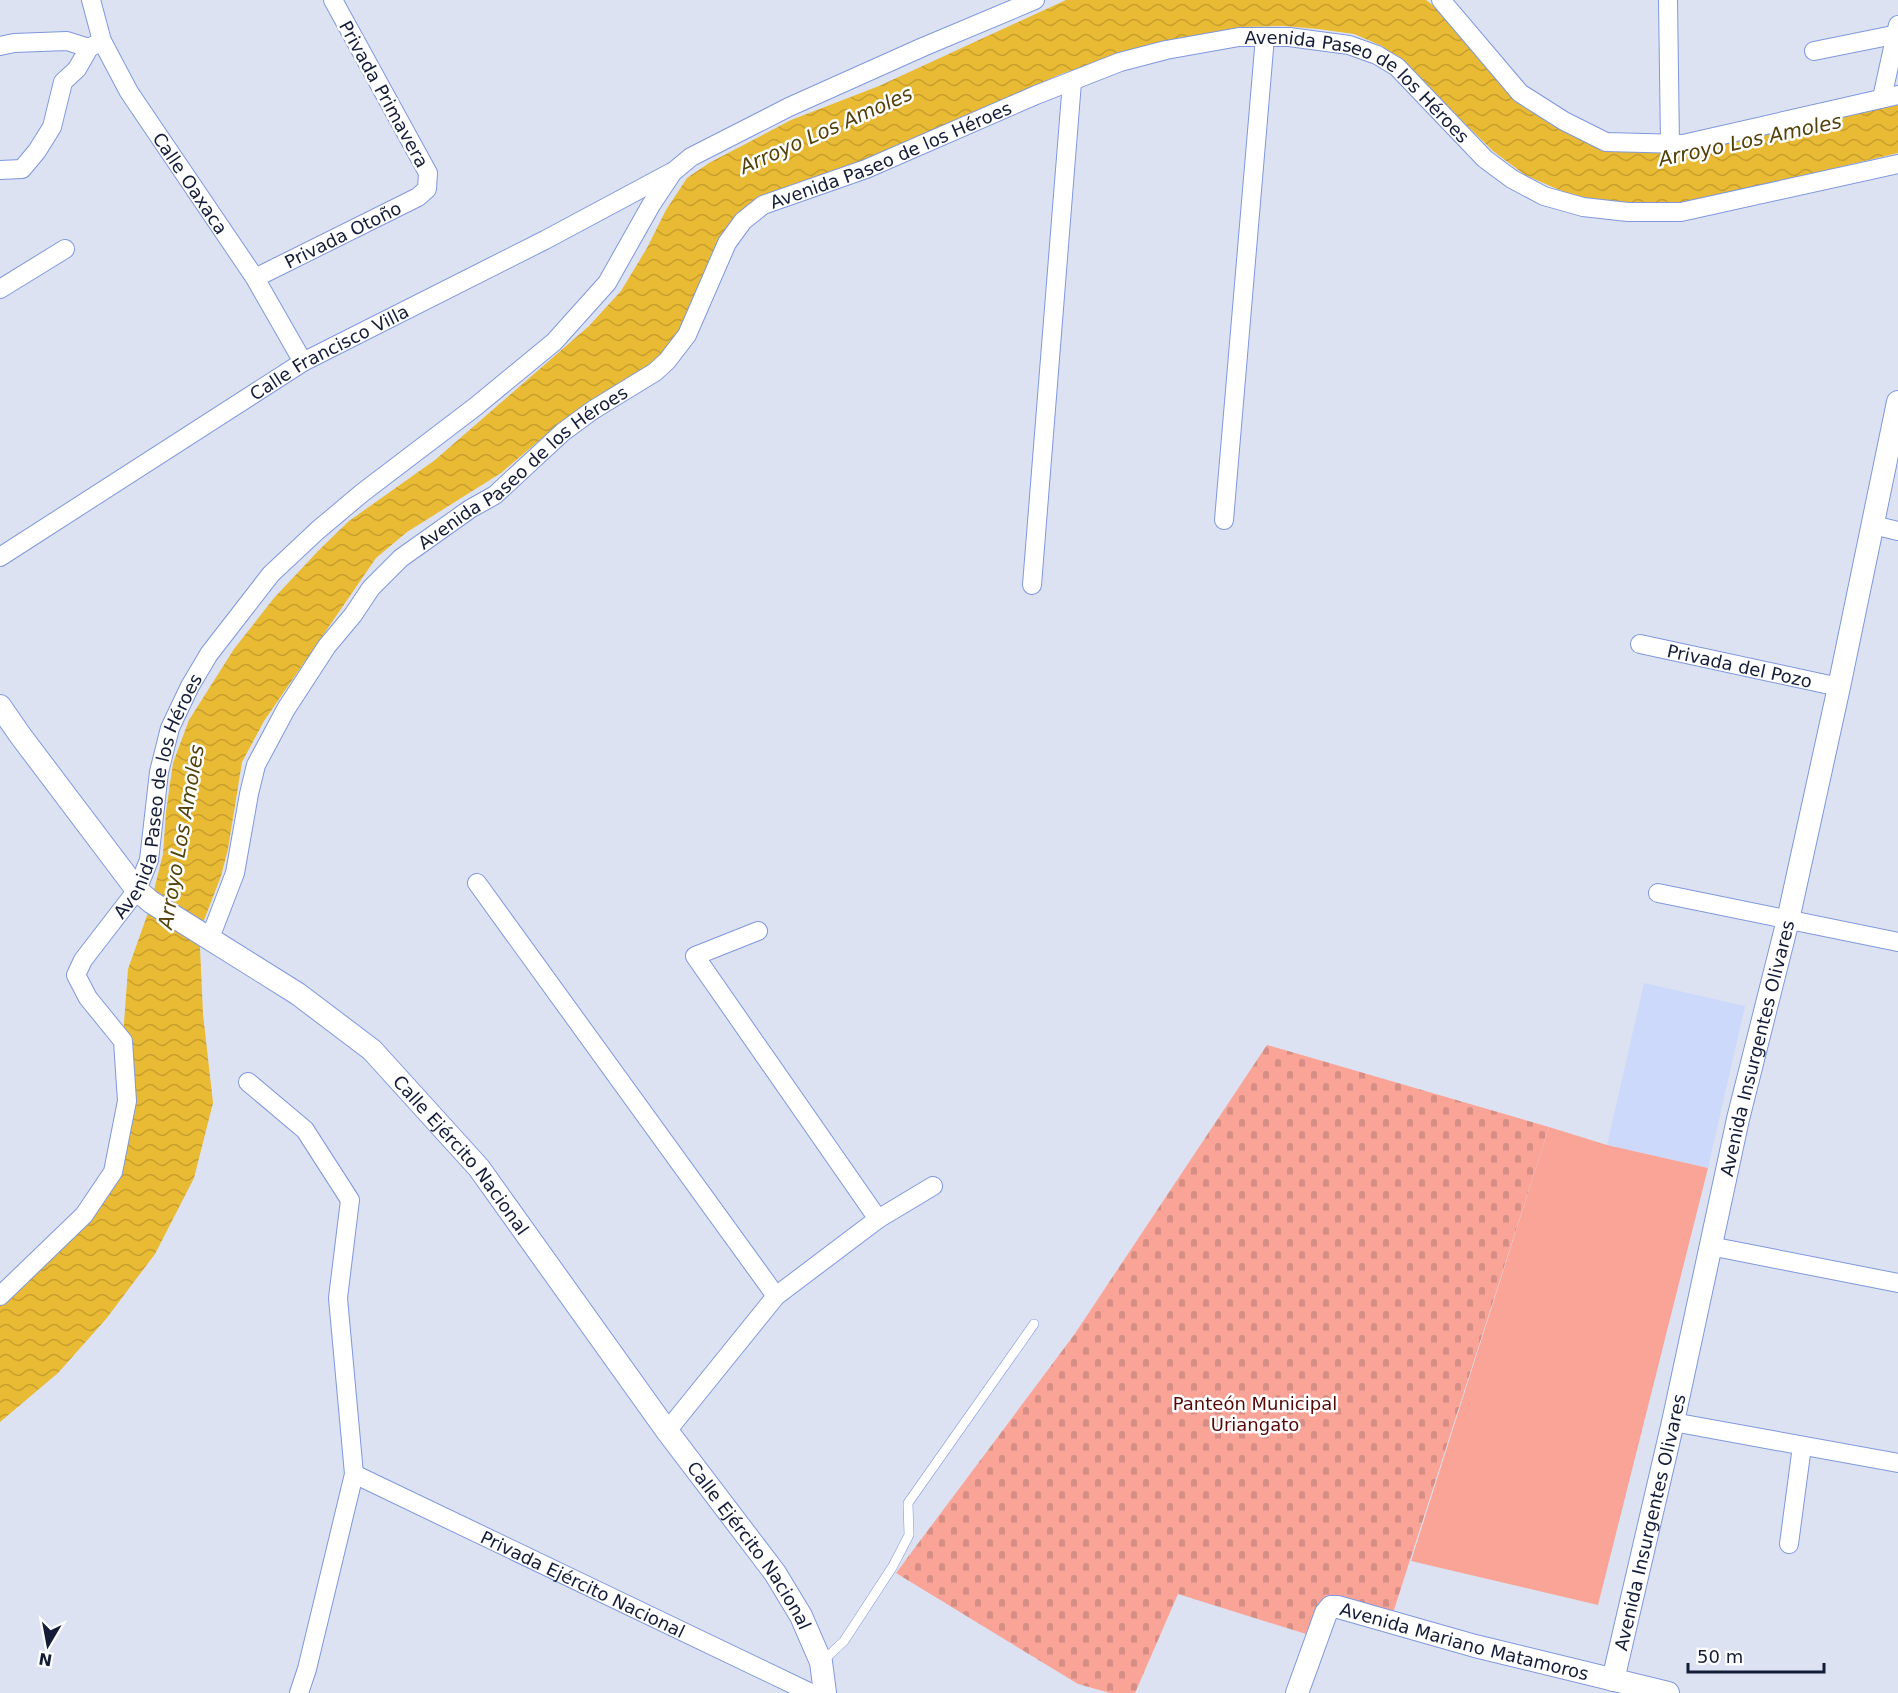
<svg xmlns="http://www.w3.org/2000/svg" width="1898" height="1693" font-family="'DejaVu Sans',sans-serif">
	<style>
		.built { fill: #cdd9fa }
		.cemetery { fill: url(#cemetery-stones) }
		.garden { fill: #faa498 }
		.water { fill: url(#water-waves) }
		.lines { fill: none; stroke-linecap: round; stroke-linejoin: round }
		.service-casing { stroke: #7f98dd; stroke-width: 10 }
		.minor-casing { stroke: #7f98dd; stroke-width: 20 }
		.tertiary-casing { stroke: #7f98dd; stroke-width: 24 }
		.service { stroke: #fff; stroke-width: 9 }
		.minor { stroke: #fff; stroke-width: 18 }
		.tertiary { stroke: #fff; stroke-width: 22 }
		.labels { text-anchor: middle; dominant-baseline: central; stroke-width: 5; stroke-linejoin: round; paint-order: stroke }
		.street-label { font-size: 18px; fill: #141d38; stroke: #fff }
		.park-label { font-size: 18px; fill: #550806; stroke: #fff }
		.water-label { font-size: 20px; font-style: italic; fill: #53410a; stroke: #fff }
	</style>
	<defs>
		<pattern id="cemetery-stones" width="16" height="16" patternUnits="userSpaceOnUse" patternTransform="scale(1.5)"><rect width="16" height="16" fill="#faa498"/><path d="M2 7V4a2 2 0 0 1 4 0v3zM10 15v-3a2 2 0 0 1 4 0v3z" fill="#d58d84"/></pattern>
		<pattern id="water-waves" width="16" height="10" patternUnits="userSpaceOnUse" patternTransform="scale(1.5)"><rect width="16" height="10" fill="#e9ba33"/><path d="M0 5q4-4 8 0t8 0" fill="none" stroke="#c79f2e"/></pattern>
	</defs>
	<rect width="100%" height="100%" fill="#dce2f1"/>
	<polygon class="built" points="1644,983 1745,1006 1708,1168 1607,1145"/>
	<polygon class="cemetery" points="1267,1045 1549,1127 1393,1613 1327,1595 1306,1634 1178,1594 1135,1693 1110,1693 1078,1684 896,1573 1074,1335"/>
	<polygon class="garden" points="1549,1127 1607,1145 1708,1168 1598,1605 1411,1561"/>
	<polygon class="water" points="1066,0 1426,0 1434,6 1511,95 1607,148 1898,104 1898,153 1680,205 1626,203 1573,196 1525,175 1493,151 1407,67 1382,46 1354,34 1318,29 1284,26 1241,27 1151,44 1061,74 835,175 751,206 691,316 666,354 616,390 562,421 501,473 407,532 376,558 264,721 242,762 228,849 221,876 201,928 200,948 203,1014 213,1103 194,1178 155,1254 106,1319 58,1373 0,1422 0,1296 113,1172 128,969 149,910 163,854 166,812 173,763 189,720 234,649 274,598 320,549 349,521 435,460 589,326 621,291 647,248 666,210 687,178 709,163 791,120 879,86"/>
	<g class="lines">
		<g class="service-casing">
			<polyline id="service" points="823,1661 844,1641 893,1566 909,1535 908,1503 1034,1324"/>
		</g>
		<g class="minor-casing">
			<g id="minor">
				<path id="s1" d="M91,0L102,41L129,92L255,278L303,362"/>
				<polyline points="1441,0 1520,93 1564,121 1606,142 1683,144 1898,95"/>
				<polyline points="1668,0 1670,144"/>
				<polyline points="0,46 14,43 67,41 89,48"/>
				<polyline points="1814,51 1898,34"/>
				<polyline points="1882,98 1898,25"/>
				<polyline points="0,170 22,169 37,151 52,127 63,82 77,69 89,48 102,41"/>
				<path id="s2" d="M255,278L418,197L427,189L428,173L333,0"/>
				<polyline points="0,289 65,249"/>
				<polyline points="1224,520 1265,37"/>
				<polyline points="1873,525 1898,531"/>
				<path id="s3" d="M0,557L303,362L545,240L672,172"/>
				<polyline points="1032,585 1072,82"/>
				<path id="s4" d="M1640,644L1839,687"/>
				<polyline points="477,883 776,1296"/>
				<polyline points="1658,893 1898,942"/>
				<polyline points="758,931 695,956 878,1219"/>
				<path id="s5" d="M210,938L235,873L249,794L256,765L286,709L327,646L353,615L371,588L401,558L470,509L495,495L563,432L593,410L655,372L667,361L687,335L727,243L743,221L763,205L866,169L1036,95L1120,62L1166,50L1239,37H1289L1349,45L1377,55L1397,67L1485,159L1512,179L1544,196L1583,207L1628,212H1681L1898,164"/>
				<polyline points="248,1082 305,1130 350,1200 338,1298 354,1474 307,1669 299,1693"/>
				<polyline points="1710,1246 1898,1283"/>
				<path id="s6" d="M0,1296L84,1215L113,1172L127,1101L123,1041L88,998L76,975L83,960L137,890L149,860L159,772L170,728L190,686L209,654L271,574L318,530L362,493L475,407L554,342L607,283L651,205L673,172L691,157L789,107L923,47L1035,0"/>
				<polyline points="1673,1422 1898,1463"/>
				<polyline points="667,1431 776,1296 878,1219 933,1186"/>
				<path id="s7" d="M354,1474L811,1693"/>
				<polyline points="1789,1544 1802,1446"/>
			</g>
		</g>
		<g class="tertiary-casing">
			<g id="tertiary">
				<path id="s8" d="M0,706L20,735L137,890L151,902L298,994L372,1050L479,1168L667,1431L775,1573L801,1616L821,1662L825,1693"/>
				<path id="s9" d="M1613,1680L1673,1422L1738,1119L1788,920L1839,687L1898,402"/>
				<path id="s10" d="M1297,1693L1326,1613L1331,1607H1338L1475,1646L1668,1693"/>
			</g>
		</g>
		<use href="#service" class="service"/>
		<use href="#minor" class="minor"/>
		<use href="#tertiary" class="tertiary"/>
	</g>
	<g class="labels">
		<g class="street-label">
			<text stroke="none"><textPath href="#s5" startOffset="1593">Avenida Paseo de los Héroes</textPath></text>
			<text transform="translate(384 94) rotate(61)">Privada Primavera</text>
			<text stroke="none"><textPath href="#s5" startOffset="1089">Avenida Paseo de los Héroes</textPath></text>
			<text stroke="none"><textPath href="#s1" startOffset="210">Calle Oaxaca</textPath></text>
			<text stroke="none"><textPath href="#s2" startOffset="98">Privada Otoño</textPath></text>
			<text stroke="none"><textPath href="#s3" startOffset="388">Calle Francisco Villa</textPath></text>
			<text stroke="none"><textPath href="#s5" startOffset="586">Avenida Paseo de los Héroes</textPath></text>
			<text stroke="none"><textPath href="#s4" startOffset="102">Privada del Pozo</textPath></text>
			<text stroke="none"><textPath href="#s6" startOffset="584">Avenida Paseo de los Héroes</textPath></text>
			<text stroke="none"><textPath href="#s9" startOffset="648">Avenida Insurgentes Olivares</textPath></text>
			<text stroke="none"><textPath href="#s8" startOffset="652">Calle Ejército Nacional</textPath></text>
			<text stroke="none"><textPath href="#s9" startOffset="162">Avenida Insurgentes Olivares</textPath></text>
			<text stroke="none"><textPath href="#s8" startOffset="1138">Calle Ejército Nacional</textPath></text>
			<text stroke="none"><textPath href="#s7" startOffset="254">Privada Ejército Nacional</textPath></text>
			<text stroke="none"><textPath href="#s10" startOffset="231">Avenida Mariano Matamoros</textPath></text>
		</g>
		<g class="park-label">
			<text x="1255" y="1403">Panteón Municipal<tspan x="1255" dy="21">Uriangato</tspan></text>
		</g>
		<g class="water-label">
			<text transform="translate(826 130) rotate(-24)">Arroyo Los Amoles</text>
			<text transform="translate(1750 140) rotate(-12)">Arroyo Los Amoles</text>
			<text transform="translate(181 837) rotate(-80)">Arroyo Los Amoles</text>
		</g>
	</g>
	<g transform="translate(48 1645) rotate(190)" stroke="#ffffff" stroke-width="4.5" paint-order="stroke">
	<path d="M0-4.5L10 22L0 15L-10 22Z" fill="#141d38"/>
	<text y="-9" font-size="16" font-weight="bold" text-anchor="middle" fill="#141d38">N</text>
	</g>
	<path d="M1688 1663v9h136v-9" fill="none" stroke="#141d38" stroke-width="3"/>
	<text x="1697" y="1663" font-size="18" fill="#141d38" stroke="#ffffff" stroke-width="4.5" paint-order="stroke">50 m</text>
</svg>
